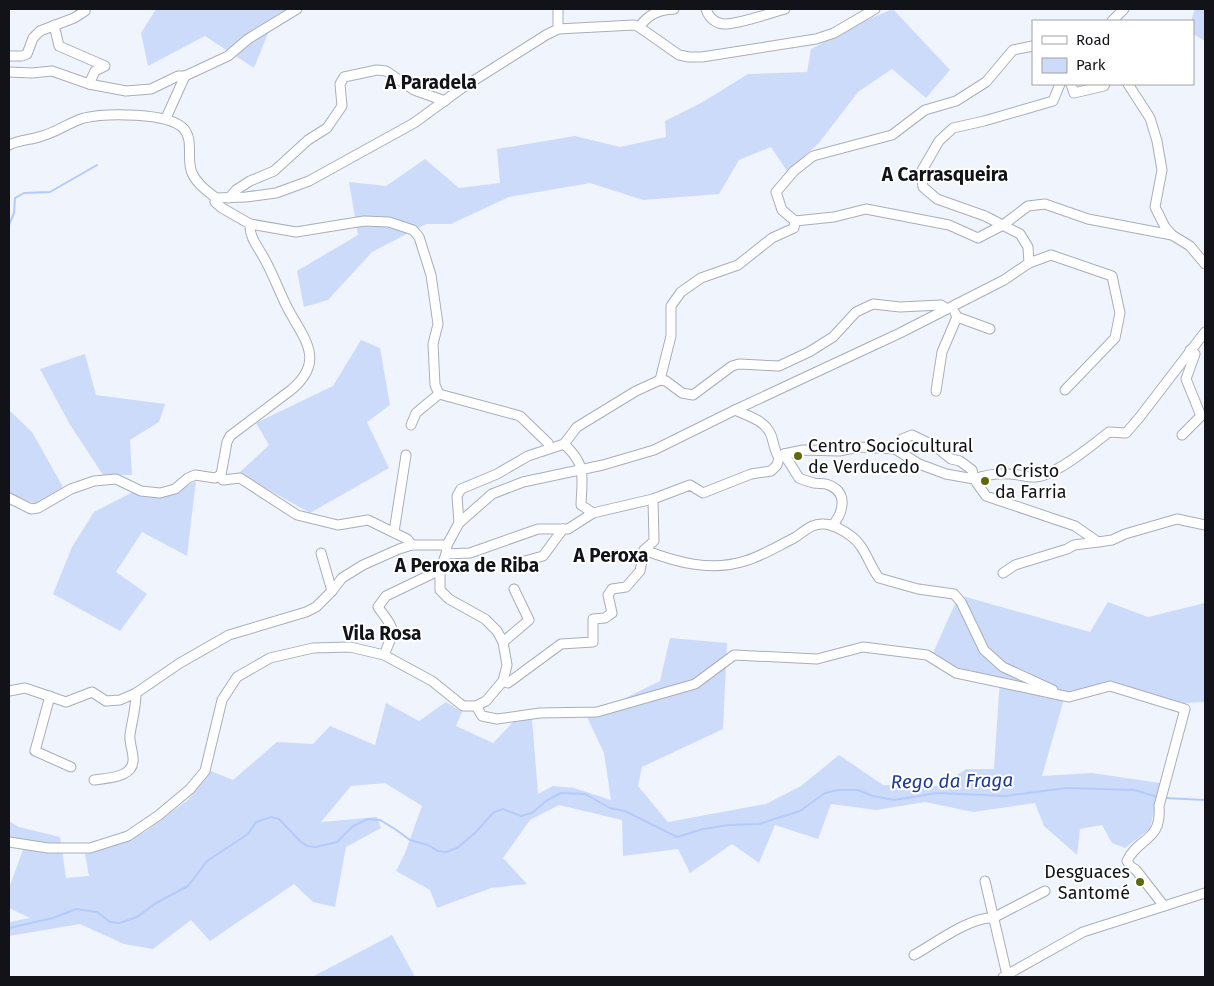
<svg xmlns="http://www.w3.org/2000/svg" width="1214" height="986" font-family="'Fira Sans',sans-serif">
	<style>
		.green { fill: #cddbfa }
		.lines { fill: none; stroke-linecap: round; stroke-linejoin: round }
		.stream { stroke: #b4cafa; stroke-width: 2 }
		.minor-casing { stroke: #a8aeba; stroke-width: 11 }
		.minor { stroke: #fff; stroke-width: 9 }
		.poi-dot { fill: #5f680d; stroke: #fff; stroke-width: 2 }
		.labels { text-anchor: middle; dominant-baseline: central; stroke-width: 4; stroke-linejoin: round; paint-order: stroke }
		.poi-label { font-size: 18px; fill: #111318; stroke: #fff; text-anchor: start }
		.neighbourhood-label { font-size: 19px; font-weight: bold; fill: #111318; stroke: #fff }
		.water-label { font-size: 19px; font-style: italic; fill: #1f3a93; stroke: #fff }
	</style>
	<rect width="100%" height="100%" fill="#f0f4fc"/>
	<g class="green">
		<polygon points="156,9 286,9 275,16 254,68 205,36 148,66 141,33"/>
		<polygon points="893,9 950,70 926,98 892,69 858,92 819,143 787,171 771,147 739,160 719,194 643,200 590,183 509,197 451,224 426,224 372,252 328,300 304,307 297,271 358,235 349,182 386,186 425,159 459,188 500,183 497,149 575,136 620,147 666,137 665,121 701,103 748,74 807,72 811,49 864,21"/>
		<polygon points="1195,9 1205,9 1205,41 1193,34 1193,21 1191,21"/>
		<polygon points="361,340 380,348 390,405 367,422 389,468 310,513 239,473 269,445 256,423 333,386"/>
		<polygon points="85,354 96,395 165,404 159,422 130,440 132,475 103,475 69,423 40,369"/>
		<polygon points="9,410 32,432 63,487 37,504 16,497 9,503"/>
		<polygon points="196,481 187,556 142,532 116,572 147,594 120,631 53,594 72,547 94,512 133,492 172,494"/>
		<polygon points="959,595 1090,632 1108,602 1148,617 1205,603 1205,702 1184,703 1109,682 1066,692 1042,776 1092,773 1160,783 1150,829 1125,848 1112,843 1102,825 1080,829 1077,855 1044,826 1035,803 973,812 925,802 876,810 831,804 818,839 775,825 759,863 732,844 690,873 678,849 623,856 622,820 559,805 530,820 503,858 527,884 491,888 437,908 430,890 396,871 405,853 422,806 385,783 351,786 321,822 377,817 381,828 346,847 335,907 313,902 294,884 210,941 191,920 153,949 124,944 80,924 9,936 9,922 30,918 9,908 9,888 23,850 9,842 9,821 19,827 60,837 66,878 89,876 85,854 145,832 189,799 211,771 233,780 277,742 313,744 330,726 375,745 386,703 419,721 446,702 462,712 456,726 493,743 515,720 532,719 538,794 553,786 574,788 611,800 604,753 587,717 660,681 670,638 727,643 723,729 642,767 638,786 668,822 766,804 801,786 839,755 883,785 940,786 966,769 994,769 1000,678 956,667 933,653"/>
		<polygon points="392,935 414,975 414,977 312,977"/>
	</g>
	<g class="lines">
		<g class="stream">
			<polyline points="9,225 14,213 15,198 24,193 50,192 97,165"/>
			<polyline points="1165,798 1205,800"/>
			<polyline points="9,928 53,918 76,909 97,912 110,922 120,923 137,917 156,903 188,886 207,861 248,834 256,822 271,817 279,819 300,841 307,846 316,847 337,842 353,826 368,819 380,820 395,829 410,840 428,845 438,851 446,852 457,848 475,833 494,812 503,809 521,816 532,813 546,801 561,793 585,794 610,808 625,811 677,837 703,829 729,825 759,824 800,811 825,793 838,790 858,790 873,796 894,800 937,793 1005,796 1067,788 1134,790 1158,797"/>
		</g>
		<g class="minor-casing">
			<g id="minor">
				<polyline points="558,9 558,29 634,25 639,27 679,55 689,57 702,57 816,39 834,33 875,9"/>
				<path d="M706,9C708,16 714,23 723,24C737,25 770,13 785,9"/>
				<polyline points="1112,21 1124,9"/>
				<polyline points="54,25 59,46 105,66 95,71 89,84"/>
				<path d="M639,27C649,14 658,10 674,9"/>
				<polyline points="9,56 22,56 27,54 33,38 40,31 74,18 85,11 84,9"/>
				<polyline points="9,72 32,73 52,71 89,84 126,91 151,89 178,76 185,76"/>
				<polyline points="1071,84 1074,93 1104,86 1105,84"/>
				<polyline points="1128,84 1150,118 1157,141 1162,170 1155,207 1165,227 1172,235"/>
				<polyline points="166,118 185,76 228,56 248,39 297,9"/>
				<path d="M9,145C19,140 31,140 42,136C57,132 70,122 84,118C105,113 169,112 184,129C194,141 186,159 192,173C197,184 207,191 216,198L246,197L276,193L309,181L414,123L462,88L546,35L558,29"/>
				<polyline points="229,198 236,190 250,181 274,171 308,140 327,128 342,106 340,84 344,77 377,70 386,71 414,90 445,101"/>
				<polyline points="795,221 834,217 866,209 949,225 978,238 1003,225 1028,206 1045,204 1088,219 1172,235 1190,246 1205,264"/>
				<polyline points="250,224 296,232 364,221 389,222 413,230 419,237 431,275 438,324 433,344 435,385 439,394 520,416 548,443 550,448"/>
				<polyline points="1029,263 1051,255 1112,276 1120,313 1115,338 1065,390"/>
				<polyline points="955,313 957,317 990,329"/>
				<polyline points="660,380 671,336 671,306 681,292 701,278 738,265 772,238 794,228 795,221 782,210 776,192 794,171 813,156 892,135 925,110 956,101 986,82 1013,50 1033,46"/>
				<polyline points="936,391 942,352 957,317"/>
				<path d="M735,410C748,416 765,420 771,435C774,443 774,450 779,458"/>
				<polyline points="411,425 416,413 439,394"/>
				<polyline points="1182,435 1201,416 1186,379 1195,354 1190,350"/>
				<path d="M564,444C587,465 582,476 581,505L593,513"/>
				<path d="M895,449L902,439L912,435L935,446L951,459L960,461L972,470L974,479C986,475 997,473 1009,474C1018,474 1028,478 1036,477C1055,476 1094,444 1109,432L1126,433L1139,418L1205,332"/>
				<path d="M784,454L799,478C804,480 809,482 814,483C818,484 822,483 826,484C849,491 844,512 832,526"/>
				<polyline points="219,476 223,480 240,478 297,515 338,525 368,520 407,539 412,545"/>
				<path d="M9,498L31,509L38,508L71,489L94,481L116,479L141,491L160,493L175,489L188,478L195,475L215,478L221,475L227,442L230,436L291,390C327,360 303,338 287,307C279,291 273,274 264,258C258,247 249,237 250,224L222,208L215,202L216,198"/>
				<polyline points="459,523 457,496 461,489 497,474 528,456 564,444 577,427 636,391 660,380 666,381 682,393 693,395 732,366 739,364 779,366 809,352 833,337 856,312 873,304 900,307 941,305 947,309"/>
				<polyline points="394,532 406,455"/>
				<path d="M644,550C676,562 710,572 745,561C762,556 778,546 794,538C804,532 811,523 824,524C833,524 844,531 851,536C865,546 869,565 879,578L918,589L954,594L961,602L984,650L1003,667L1053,690"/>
				<polyline points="321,553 332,591"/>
				<polyline points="446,554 470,553 538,529 568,529 593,513 653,499 690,485 703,493 751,474 771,471 777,465 779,458 784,454 803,450 839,451 859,447 895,449 919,464 946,474 974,479 986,496 1075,526 1098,542 1112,540 1125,534 1177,519 1205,525"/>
				<polyline points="521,562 543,556 563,529"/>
				<polyline points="1003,573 1015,565 1067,549 1074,545 1098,542"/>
				<polyline points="503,642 529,620 514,589"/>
				<path d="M384,655C396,627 395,631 378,607L386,596L440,570"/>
				<polyline points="503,681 508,683 561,644 593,642 593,619 605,618 612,613 608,595 612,589 626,587 640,571 644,550 654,541 653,499"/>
				<polyline points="9,691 25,688 66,702 92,692 106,701 120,700 136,693 180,663 229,635 306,612 316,607 332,591 342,578 363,565 399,549 412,545 447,545"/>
				<polyline points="50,696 35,751 71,767"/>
				<path d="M476,706L482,716L497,719L540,713L597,712L695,684L734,655L817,659L863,647L927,655L956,673L1069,697L1110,686L1185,709L1159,806C1162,842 1138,837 1127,861L1130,866L1136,870L1164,906"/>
				<path d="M94,780C107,778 135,778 133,758C133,751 129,742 130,735C132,720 136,709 136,693"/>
				<polyline points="9,842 48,848 90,848 128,836 159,815 190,789 205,771 222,700 237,677 270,658 313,648 350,647 384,655 432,681 463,706 476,706 486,701 503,681 507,665 503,642 497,631 485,619 449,599 440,590 440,570 446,554 447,545 459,523 492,494 523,482 603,465 654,450 735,410 900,333 1004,280 1029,263 1028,247 1020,234 985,216 937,199 923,187 921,172 939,141 953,128 984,121 1053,101 1060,84"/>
				<polyline points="985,881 1007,975"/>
				<path d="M914,955C934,944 971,916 993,918L1045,891"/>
				<polyline points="1003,977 1083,932 1205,893"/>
			</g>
		</g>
		<use href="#minor" class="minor"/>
	</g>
	<g class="poi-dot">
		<circle cx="798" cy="456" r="5"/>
		<circle cx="985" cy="481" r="5"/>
		<circle cx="1140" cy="882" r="5"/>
	</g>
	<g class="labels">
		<g class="poi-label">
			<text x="808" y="446">Centro Sociocultural<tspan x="808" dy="21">de Verducedo</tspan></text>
			<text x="995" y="471">O Cristo<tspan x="995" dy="21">da Farria</tspan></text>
			<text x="1130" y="872" text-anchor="end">Desguaces<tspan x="1130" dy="21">Santomé</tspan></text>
		</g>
		<g class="neighbourhood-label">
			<text x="431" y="82">A Paradela</text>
			<text x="945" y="174">A Carrasqueira</text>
			<text x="611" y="555">A Peroxa</text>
			<text x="467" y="565">A Peroxa de Riba</text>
			<text x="382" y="633">Vila Rosa</text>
		</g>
		<g class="water-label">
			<text transform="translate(952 781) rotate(-1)">Rego da Fraga</text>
		</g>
	</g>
	<rect width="1214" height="986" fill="none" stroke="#111318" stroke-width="20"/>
	<rect x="1032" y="20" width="162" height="65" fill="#ffffff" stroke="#a0a1a3"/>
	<rect x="1042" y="36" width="25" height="8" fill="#ffffff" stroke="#a0a1a3"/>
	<text x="1076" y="45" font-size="15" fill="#111318">Road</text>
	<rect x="1042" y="58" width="25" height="15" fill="#cddbfa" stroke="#a0a1a3"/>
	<text x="1076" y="70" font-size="15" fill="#111318">Park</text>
</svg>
